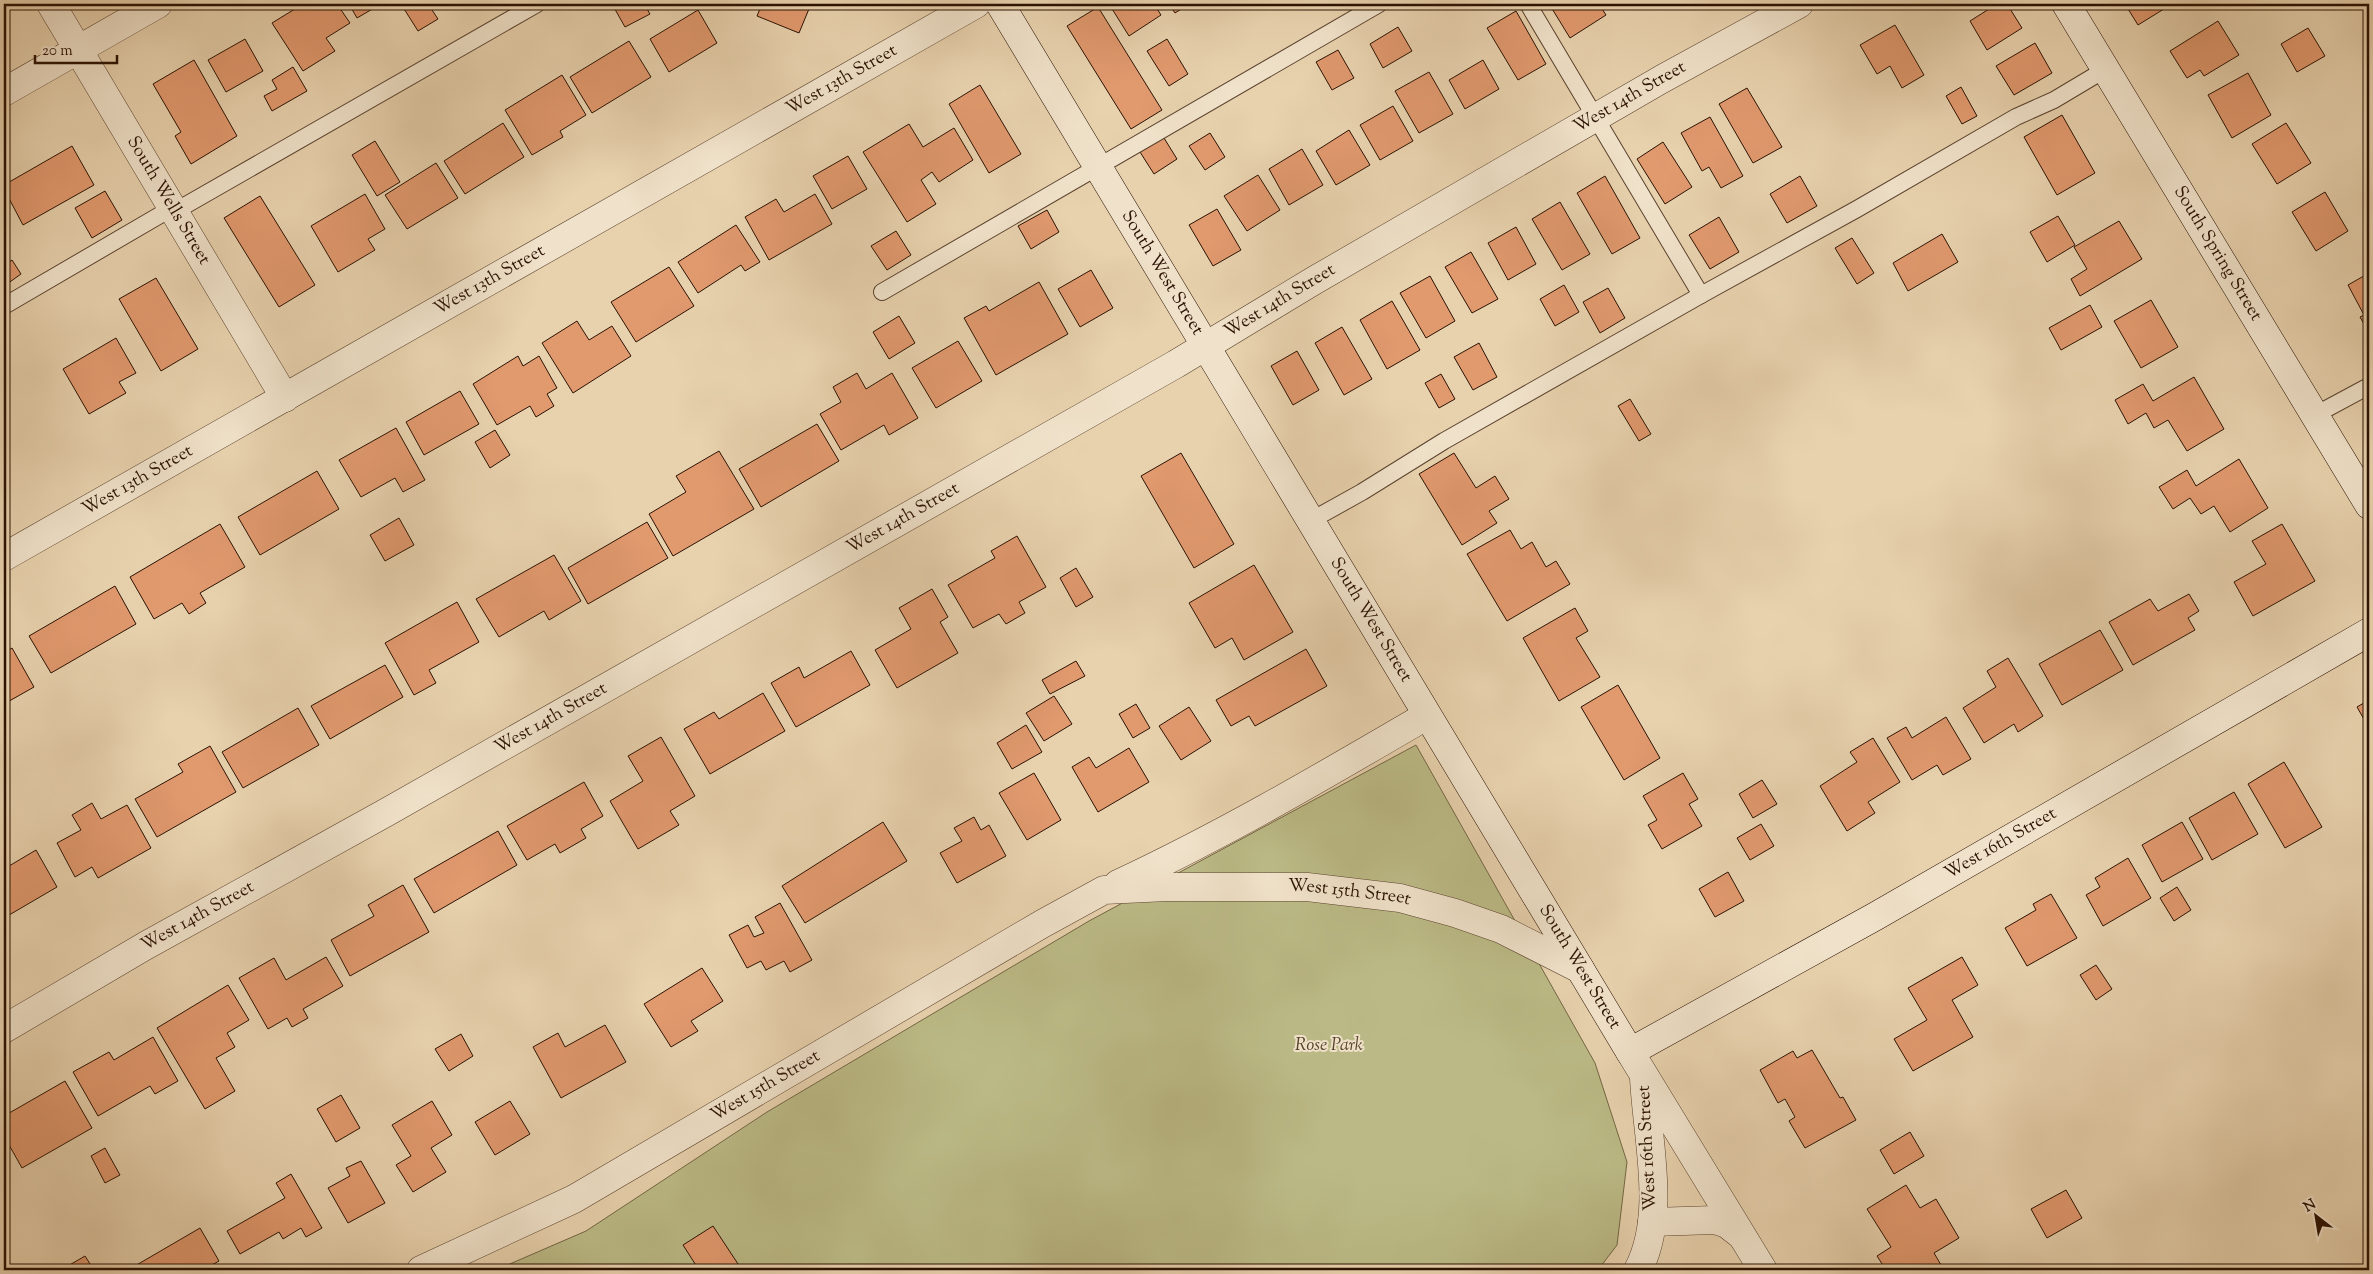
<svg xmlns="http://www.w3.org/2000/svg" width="2373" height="1274" font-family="'Sorts Mill Goudy',serif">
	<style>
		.green { fill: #bbba86; stroke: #736644 }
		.building { fill: #e1996e; stroke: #2b1203 }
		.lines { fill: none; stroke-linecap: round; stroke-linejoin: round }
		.lane-casing { stroke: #5a422e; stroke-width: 18 }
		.street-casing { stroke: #5a422e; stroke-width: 29 }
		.secondary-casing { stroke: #2b1203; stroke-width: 29 }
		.lane { stroke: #f0e2ca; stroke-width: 16 }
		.street { stroke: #f0e2ca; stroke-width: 28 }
		.secondary { stroke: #f0e2ca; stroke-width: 28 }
		.labels { text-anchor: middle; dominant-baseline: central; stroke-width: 4; stroke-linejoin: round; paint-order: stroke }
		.street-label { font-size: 18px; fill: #2b1203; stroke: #f0e2ca }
		.park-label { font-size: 18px; font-style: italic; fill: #56442a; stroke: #f0e2ca }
	</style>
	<rect width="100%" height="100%" fill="#e8d2ae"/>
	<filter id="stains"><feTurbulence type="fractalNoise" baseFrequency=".004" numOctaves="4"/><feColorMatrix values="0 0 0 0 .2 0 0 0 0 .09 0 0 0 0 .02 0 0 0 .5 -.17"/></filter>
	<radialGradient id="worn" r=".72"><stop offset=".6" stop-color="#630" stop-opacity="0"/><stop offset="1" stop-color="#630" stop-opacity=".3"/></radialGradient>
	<polygon class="green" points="1416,745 1595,1063 1627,1162 1617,1245 1598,1270 496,1270 586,1231 767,1112 1089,921"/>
	<g class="building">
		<polygon points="303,4 337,4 350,23 326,38 335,51 303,71 272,23"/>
		<polygon points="349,4 381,4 357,18"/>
		<polygon points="401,4 428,4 438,19 418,31"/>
		<polygon points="612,4 644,4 650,14 625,27"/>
		<polygon points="762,4 811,4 799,33 757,16"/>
		<polygon points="1109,4 1154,4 1161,15 1129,36"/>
		<polygon points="1169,4 1189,4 1175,13"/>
		<polygon points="1557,4 1599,4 1606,15 1570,38 1551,7"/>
		<polygon points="1997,4 2007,4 2022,28 1987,50 1970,21"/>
		<polygon points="2125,4 2172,4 2138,25"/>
		<polygon points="1098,7 1162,110 1131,129 1067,26"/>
		<polygon points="698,10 717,43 669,72 650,39"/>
		<polygon points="1516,11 1546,64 1518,80 1487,28"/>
		<polygon points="2218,21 2239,55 2204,76 2200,70 2187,78 2170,51"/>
		<polygon points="1895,25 1924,75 1902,88 1890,66 1877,74 1860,45"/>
		<polygon points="1398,27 1412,51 1383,68 1370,44"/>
		<polygon points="2308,28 2325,56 2297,72 2281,44"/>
		<polygon points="245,39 263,71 226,92 208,60"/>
		<polygon points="1167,39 1188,74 1169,86 1147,51"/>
		<polygon points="629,41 651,77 592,113 570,77"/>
		<polygon points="2035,43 2052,73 2014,95 1996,66"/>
		<polygon points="1338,50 1354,78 1332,90 1316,62"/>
		<polygon points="194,60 237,136 191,164 175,136 181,132 153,84"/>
		<polygon points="1483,60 1499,89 1465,109 1449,80"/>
		<polygon points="293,67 307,91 272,111 264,96 277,89 272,80"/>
		<polygon points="1429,72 1453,114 1419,133 1395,91"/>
		<polygon points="2248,73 2271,115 2232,138 2208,95"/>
		<polygon points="562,75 586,115 560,131 563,137 532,155 505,110"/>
		<polygon points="980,85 1021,154 989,173 949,104"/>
		<polygon points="1961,87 1977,116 1962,124 1946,96"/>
		<polygon points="1747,88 1782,147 1753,163 1719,104"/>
		<polygon points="1393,106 1413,141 1380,160 1360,125"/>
		<polygon points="2062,115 2095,173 2057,195 2024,137"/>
		<polygon points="1710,117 1743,176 1721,188 1709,167 1702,171 1681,133"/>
		<polygon points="503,123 524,157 465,194 444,161"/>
		<polygon points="2286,123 2311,163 2277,184 2252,144"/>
		<polygon points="909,124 923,147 954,128 973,160 939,182 932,172 921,180 936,204 907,222 863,152"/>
		<polygon points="1349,130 1370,165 1336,185 1316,151"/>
		<polygon points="1210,133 1225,157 1205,170 1189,146"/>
		<polygon points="1164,138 1177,159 1154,174 1140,152"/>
		<polygon points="375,141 400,182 377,196 352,155"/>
		<polygon points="1663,142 1692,187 1665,204 1637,159"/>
		<polygon points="72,146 94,185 23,225 4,189 4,185"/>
		<polygon points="1302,149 1323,185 1289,205 1269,169"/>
		<polygon points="848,156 867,189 832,209 813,176"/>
		<polygon points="436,163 458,198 407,229 385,195"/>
		<polygon points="1258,175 1280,210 1247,231 1224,196"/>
		<polygon points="1605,176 1640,238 1612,254 1577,193"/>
		<polygon points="1800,176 1817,206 1787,223 1770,194"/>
		<polygon points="105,191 122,220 92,238 75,208"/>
		<polygon points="2325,192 2348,231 2316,251 2292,212"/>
		<polygon points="365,194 385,229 368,239 375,250 338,272 311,226"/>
		<polygon points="815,194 832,224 769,260 745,217 776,199 784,212"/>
		<polygon points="260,196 315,285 279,307 224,218"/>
		<polygon points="1560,202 1590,254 1562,270 1532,219"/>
		<polygon points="1217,209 1241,250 1213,266 1189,225"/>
		<polygon points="1047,210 1059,232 1031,249 1018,226"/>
		<polygon points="2058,216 2075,245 2047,262 2030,232"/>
		<polygon points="1719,217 1739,252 1710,269 1689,235"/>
		<polygon points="2119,221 2142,259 2080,296 2071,279 2087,269 2074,247"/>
		<polygon points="736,225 760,262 745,271 741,265 698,293 678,262"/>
		<polygon points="1516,227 1536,264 1508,280 1488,243"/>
		<polygon points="896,231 911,255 887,270 871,246"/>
		<polygon points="1942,234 1958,262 1908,291 1893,263"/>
		<polygon points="1852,238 1874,273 1857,284 1835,248"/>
		<polygon points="1471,252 1498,299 1472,313 1445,267"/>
		<polygon points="12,260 21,274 7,284 4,279 4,266"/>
		<polygon points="669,267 694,306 636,342 611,302"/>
		<polygon points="1091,270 1113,308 1080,327 1058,289"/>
		<polygon points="2369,273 2369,333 2360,317 2364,315 2348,285"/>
		<polygon points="1430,276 1455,321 1426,338 1400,293"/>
		<polygon points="156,278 198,349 161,371 119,299"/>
		<polygon points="1039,282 1068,334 996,375 964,318 986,306 989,311"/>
		<polygon points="1564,285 1579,312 1555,326 1540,299"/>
		<polygon points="1608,288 1625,318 1600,333 1583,302"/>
		<polygon points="2151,300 2178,347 2141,368 2114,321"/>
		<polygon points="1392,301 1420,350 1387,369 1360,320"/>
		<polygon points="2090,305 2102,327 2061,350 2049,328"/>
		<polygon points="899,316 915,343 889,359 873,332"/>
		<polygon points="577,321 589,340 612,326 631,356 573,393 542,343"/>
		<polygon points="1342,327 1372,379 1344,395 1315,343"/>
		<polygon points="116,338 136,373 119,382 126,393 89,414 63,369"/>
		<polygon points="958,341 982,381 936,408 912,368"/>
		<polygon points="1479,343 1497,377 1473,390 1454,357"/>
		<polygon points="1297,351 1319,390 1293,405 1271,366"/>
		<polygon points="518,356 523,366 539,356 557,388 547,394 554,406 536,417 530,406 497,425 473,384"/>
		<polygon points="857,373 866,389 892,373 918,418 889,435 884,425 841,450 820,414 841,402 833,387"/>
		<polygon points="1441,374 1455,399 1439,408 1425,383"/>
		<polygon points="2194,377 2224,429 2187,451 2168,420 2154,428 2146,413 2128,424 2115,400 2143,384 2153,401"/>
		<polygon points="460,391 479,424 424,455 406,422"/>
		<polygon points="1630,399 1651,434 1639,441 1618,406"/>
		<polygon points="817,424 839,461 761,507 739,469"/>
		<polygon points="396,428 425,480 403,492 395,478 361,497 339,460"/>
		<polygon points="495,430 510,455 490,468 475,442"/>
		<polygon points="719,451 754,509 673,556 649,514 686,492 676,476"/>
		<polygon points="1181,453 1234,544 1194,568 1141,476"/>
		<polygon points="1454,453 1476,488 1495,476 1509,499 1489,511 1497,523 1462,545 1419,474"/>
		<polygon points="2239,459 2268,508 2230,532 2214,506 2201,514 2190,498 2173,509 2159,487 2187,470 2196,486"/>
		<polygon points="317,471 339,509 260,555 238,517"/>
		<polygon points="399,518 414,545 385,561 370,535"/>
		<polygon points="647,522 668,558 588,604 568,568"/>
		<polygon points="220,524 245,567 200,593 206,603 189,614 182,603 154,619 130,577"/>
		<polygon points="2282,524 2315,581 2253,616 2234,582 2266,564 2252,541"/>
		<polygon points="1510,530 1521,549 1532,542 1546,567 1556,561 1570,584 1507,621 1467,554"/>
		<polygon points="1017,536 1046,587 1019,602 1025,613 1006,624 999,614 973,628 948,585 995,558 991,551"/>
		<polygon points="554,555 581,601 549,620 544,611 499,637 476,599"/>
		<polygon points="1254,565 1293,632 1244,660 1232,638 1215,648 1189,603"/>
		<polygon points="1076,568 1093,597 1076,607 1060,578"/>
		<polygon points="115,586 136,624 51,673 29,636"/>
		<polygon points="932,589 948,617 940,622 958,653 897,688 875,650 911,629 899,608"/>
		<polygon points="2189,594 2199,611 2188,618 2195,630 2133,665 2109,622 2150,599 2158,611"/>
		<polygon points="457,602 479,642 429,670 436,683 414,695 385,643"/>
		<polygon points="1575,608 1588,631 1576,638 1600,677 1559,701 1523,638"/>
		<polygon points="2100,630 2123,670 2062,705 2039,664"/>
		<polygon points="12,648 34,687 4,704 4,653"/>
		<polygon points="1306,649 1327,686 1255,726 1249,716 1231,726 1216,700"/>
		<polygon points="851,651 870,685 796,727 771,683 799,667 804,678"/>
		<polygon points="2008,658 2043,716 2018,732 2014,724 1984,743 1963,708 1996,687 1987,671"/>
		<polygon points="1076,661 1085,676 1050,694 1042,680"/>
		<polygon points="385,665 403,697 330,739 311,706"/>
		<polygon points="1618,685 1660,758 1624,780 1581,707"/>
		<polygon points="763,693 785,731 710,774 684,729 714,712 719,719"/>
		<polygon points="1054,696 1072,724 1044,741 1026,713"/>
		<polygon points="2369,700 2369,728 2357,707"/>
		<polygon points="1136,704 1150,728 1133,738 1119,714"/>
		<polygon points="1189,707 1211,741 1181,760 1159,726"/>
		<polygon points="298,708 319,745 243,788 222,752"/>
		<polygon points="1946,717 1971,759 1943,775 1937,765 1912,780 1887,738 1906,727 1912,738"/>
		<polygon points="1026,725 1042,752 1012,769 997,743"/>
		<polygon points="661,737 695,796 670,811 679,825 638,849 610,801 643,781 628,756"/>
		<polygon points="1873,738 1900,782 1868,802 1875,813 1847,831 1820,786 1857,762 1850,752"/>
		<polygon points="210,746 236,792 157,837 135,799 183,772 178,764"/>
		<polygon points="1129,748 1149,782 1098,812 1072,767 1089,757 1096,768"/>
		<polygon points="2284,762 2322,827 2285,848 2248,784"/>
		<polygon points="1034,773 1061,820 1027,840 999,793"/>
		<polygon points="1683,773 1698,799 1689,804 1702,826 1662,849 1648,825 1657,820 1643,796"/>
		<polygon points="1762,780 1777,804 1753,818 1739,794"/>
		<polygon points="584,782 603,816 581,829 586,838 560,853 555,844 527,860 507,826"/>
		<polygon points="2234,792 2258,834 2212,860 2189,818"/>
		<polygon points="92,803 101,819 127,805 151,848 98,878 92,867 75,877 57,843 81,830 72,815"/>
		<polygon points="974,817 981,830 989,825 1006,856 957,883 940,853 962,841 954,828"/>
		<polygon points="883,822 907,861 805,923 782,886"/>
		<polygon points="2182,822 2203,859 2162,882 2142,845"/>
		<polygon points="1761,824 1774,846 1750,860 1737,838"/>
		<polygon points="498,831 517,865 434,913 414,879"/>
		<polygon points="36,850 57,887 4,918 4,869"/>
		<polygon points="2128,858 2151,898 2103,926 2086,895 2100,887 2095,878"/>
		<polygon points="1728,872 1744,901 1715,917 1699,889"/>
		<polygon points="403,885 429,932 350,976 331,940 374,916 368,905"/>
		<polygon points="2177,887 2191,910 2174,921 2160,898"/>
		<polygon points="2051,894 2077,938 2027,966 2005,928 2036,910 2033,904"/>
		<polygon points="780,903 812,960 790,972 784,961 766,970 761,961 747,968 729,935 748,925 754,937 764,933 755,917"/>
		<polygon points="326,957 343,986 303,1009 308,1018 292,1027 287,1018 268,1029 239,978 274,958 286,980"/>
		<polygon points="1962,957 1978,985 1952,1000 1973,1037 1913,1071 1894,1039 1927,1020 1908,988"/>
		<polygon points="2096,965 2112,989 2096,1000 2080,975"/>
		<polygon points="702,968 723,1001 691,1021 698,1031 671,1047 644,1004"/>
		<polygon points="228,985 249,1020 227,1033 235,1047 216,1058 235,1091 205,1109 157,1028"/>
		<polygon points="605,1025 626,1062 561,1098 533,1047 558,1033 565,1047"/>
		<polygon points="461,1034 473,1056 449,1071 435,1049"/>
		<polygon points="153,1037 178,1081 155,1094 150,1086 98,1116 73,1072 109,1052 114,1060"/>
		<polygon points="1812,1050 1840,1098 1843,1097 1856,1120 1805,1148 1789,1121 1795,1117 1785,1099 1778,1103 1760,1070 1793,1051 1797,1058"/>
		<polygon points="65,1081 92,1128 22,1168 4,1136 4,1116"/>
		<polygon points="341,1095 360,1128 336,1142 317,1109"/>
		<polygon points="432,1101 452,1135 431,1148 446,1172 413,1192 396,1165 411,1156 392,1125"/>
		<polygon points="510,1101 530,1134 495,1155 475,1122"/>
		<polygon points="1910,1132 1924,1156 1894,1174 1880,1150"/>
		<polygon points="105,1148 120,1175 105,1183 91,1156"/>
		<polygon points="361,1161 385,1203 348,1223 328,1188 350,1176 346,1168"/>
		<polygon points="291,1174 322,1228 306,1237 301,1228 283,1239 279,1232 240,1254 227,1231 285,1198 276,1183"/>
		<polygon points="1906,1185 1920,1208 1936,1199 1959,1238 1934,1253 1944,1270 1886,1270 1877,1256 1891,1247 1867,1209"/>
		<polygon points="2066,1190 2082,1218 2047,1238 2031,1209"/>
		<polygon points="713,1226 742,1270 699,1270 683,1245"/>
		<polygon points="200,1228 219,1261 203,1270 128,1270"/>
		<polygon points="85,1256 94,1270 61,1270"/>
	</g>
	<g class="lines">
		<g class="lane-casing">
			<g id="lane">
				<polyline points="1528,4 1701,295"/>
				<polyline points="882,292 1379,4"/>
				<polyline points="4,306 160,215 186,205 537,4"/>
				<polyline points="2315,415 2369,386"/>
				<polyline points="1310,521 1362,492 1444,441 1701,295 1857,209 2016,117 2054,100 2106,69"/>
			</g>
		</g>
		<g class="street-casing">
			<g id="street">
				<path id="s1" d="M51,4L285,398"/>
				<polyline points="4,92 158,4"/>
				<path id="s2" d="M4,557L976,4"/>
				<path d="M1118,884C1225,834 1325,775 1426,716"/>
				<path id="s3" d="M4,1029L145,946L387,812L1176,364L1315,280L1662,79L1799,4"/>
				<polyline points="1630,1052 1763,1270"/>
				<polyline points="1652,1222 1715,1220 1727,1224 1741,1235"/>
				<path id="s4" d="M421,1270L574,1199L1042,924L1104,890L1167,887H1307L1400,898L1455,913L1501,929L1580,969"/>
				<path d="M1638,1270C1667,1215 1647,1139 1644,1078"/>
			</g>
		</g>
		<g class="secondary-casing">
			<g id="secondary">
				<path id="s5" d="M1000,4L1630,1052L1876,916L2369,632"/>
				<path id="s6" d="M2066,4L2369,505"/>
			</g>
		</g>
		<use href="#lane" class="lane"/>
		<use href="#street" class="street"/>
		<use href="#secondary" class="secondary"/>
	</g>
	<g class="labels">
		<g class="street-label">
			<text stroke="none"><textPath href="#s2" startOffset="964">West 13th Street</textPath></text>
			<text stroke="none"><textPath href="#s3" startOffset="1874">West 14th Street</textPath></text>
			<text stroke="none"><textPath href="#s1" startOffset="229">South Wells Street</textPath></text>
			<text stroke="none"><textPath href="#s6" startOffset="292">South Spring Street</textPath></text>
			<text stroke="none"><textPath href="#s5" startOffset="314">South West Street</textPath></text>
			<text stroke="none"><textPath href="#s2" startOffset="559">West 13th Street</textPath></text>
			<text stroke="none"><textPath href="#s3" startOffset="1469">West 14th Street</textPath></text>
			<text stroke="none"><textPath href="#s2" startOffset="154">West 13th Street</textPath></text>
			<text stroke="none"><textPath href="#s3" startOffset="1034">West 14th Street</textPath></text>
			<text stroke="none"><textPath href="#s5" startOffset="719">South West Street</textPath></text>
			<text stroke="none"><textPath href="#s3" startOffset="629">West 14th Street</textPath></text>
			<text stroke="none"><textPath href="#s5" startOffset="1648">West 16th Street</textPath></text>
			<text stroke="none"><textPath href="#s4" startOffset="1028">West 15th Street</textPath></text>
			<text stroke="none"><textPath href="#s3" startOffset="224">West 14th Street</textPath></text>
			<text stroke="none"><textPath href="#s5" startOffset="1124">South West Street</textPath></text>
			<text stroke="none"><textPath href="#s4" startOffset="391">West 15th Street</textPath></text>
			<text transform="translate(1648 1148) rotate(-93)">West 16th Street</text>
		</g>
		<g class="park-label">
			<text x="1329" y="1046">Rose Park</text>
		</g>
	</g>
	<rect width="2373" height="1274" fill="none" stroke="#e8d2ae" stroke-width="20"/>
	<rect x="5" y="5" width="2363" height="1264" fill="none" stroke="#2b1203" stroke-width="2.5"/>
	<rect x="10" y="10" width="2353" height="1254" fill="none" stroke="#2b1203"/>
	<g transform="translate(2316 1216) rotate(329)" stroke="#f0e2ca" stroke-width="4" paint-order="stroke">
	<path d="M0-4L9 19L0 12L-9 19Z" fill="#2b1203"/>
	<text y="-8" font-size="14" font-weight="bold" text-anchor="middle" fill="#2b1203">N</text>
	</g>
	<path d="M35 55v8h82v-8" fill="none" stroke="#2b1203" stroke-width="2.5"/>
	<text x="42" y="55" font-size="15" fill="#2b1203" stroke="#f0e2ca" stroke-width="4" paint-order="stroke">20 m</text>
	<rect width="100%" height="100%" filter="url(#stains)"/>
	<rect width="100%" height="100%" fill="url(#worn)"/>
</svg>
